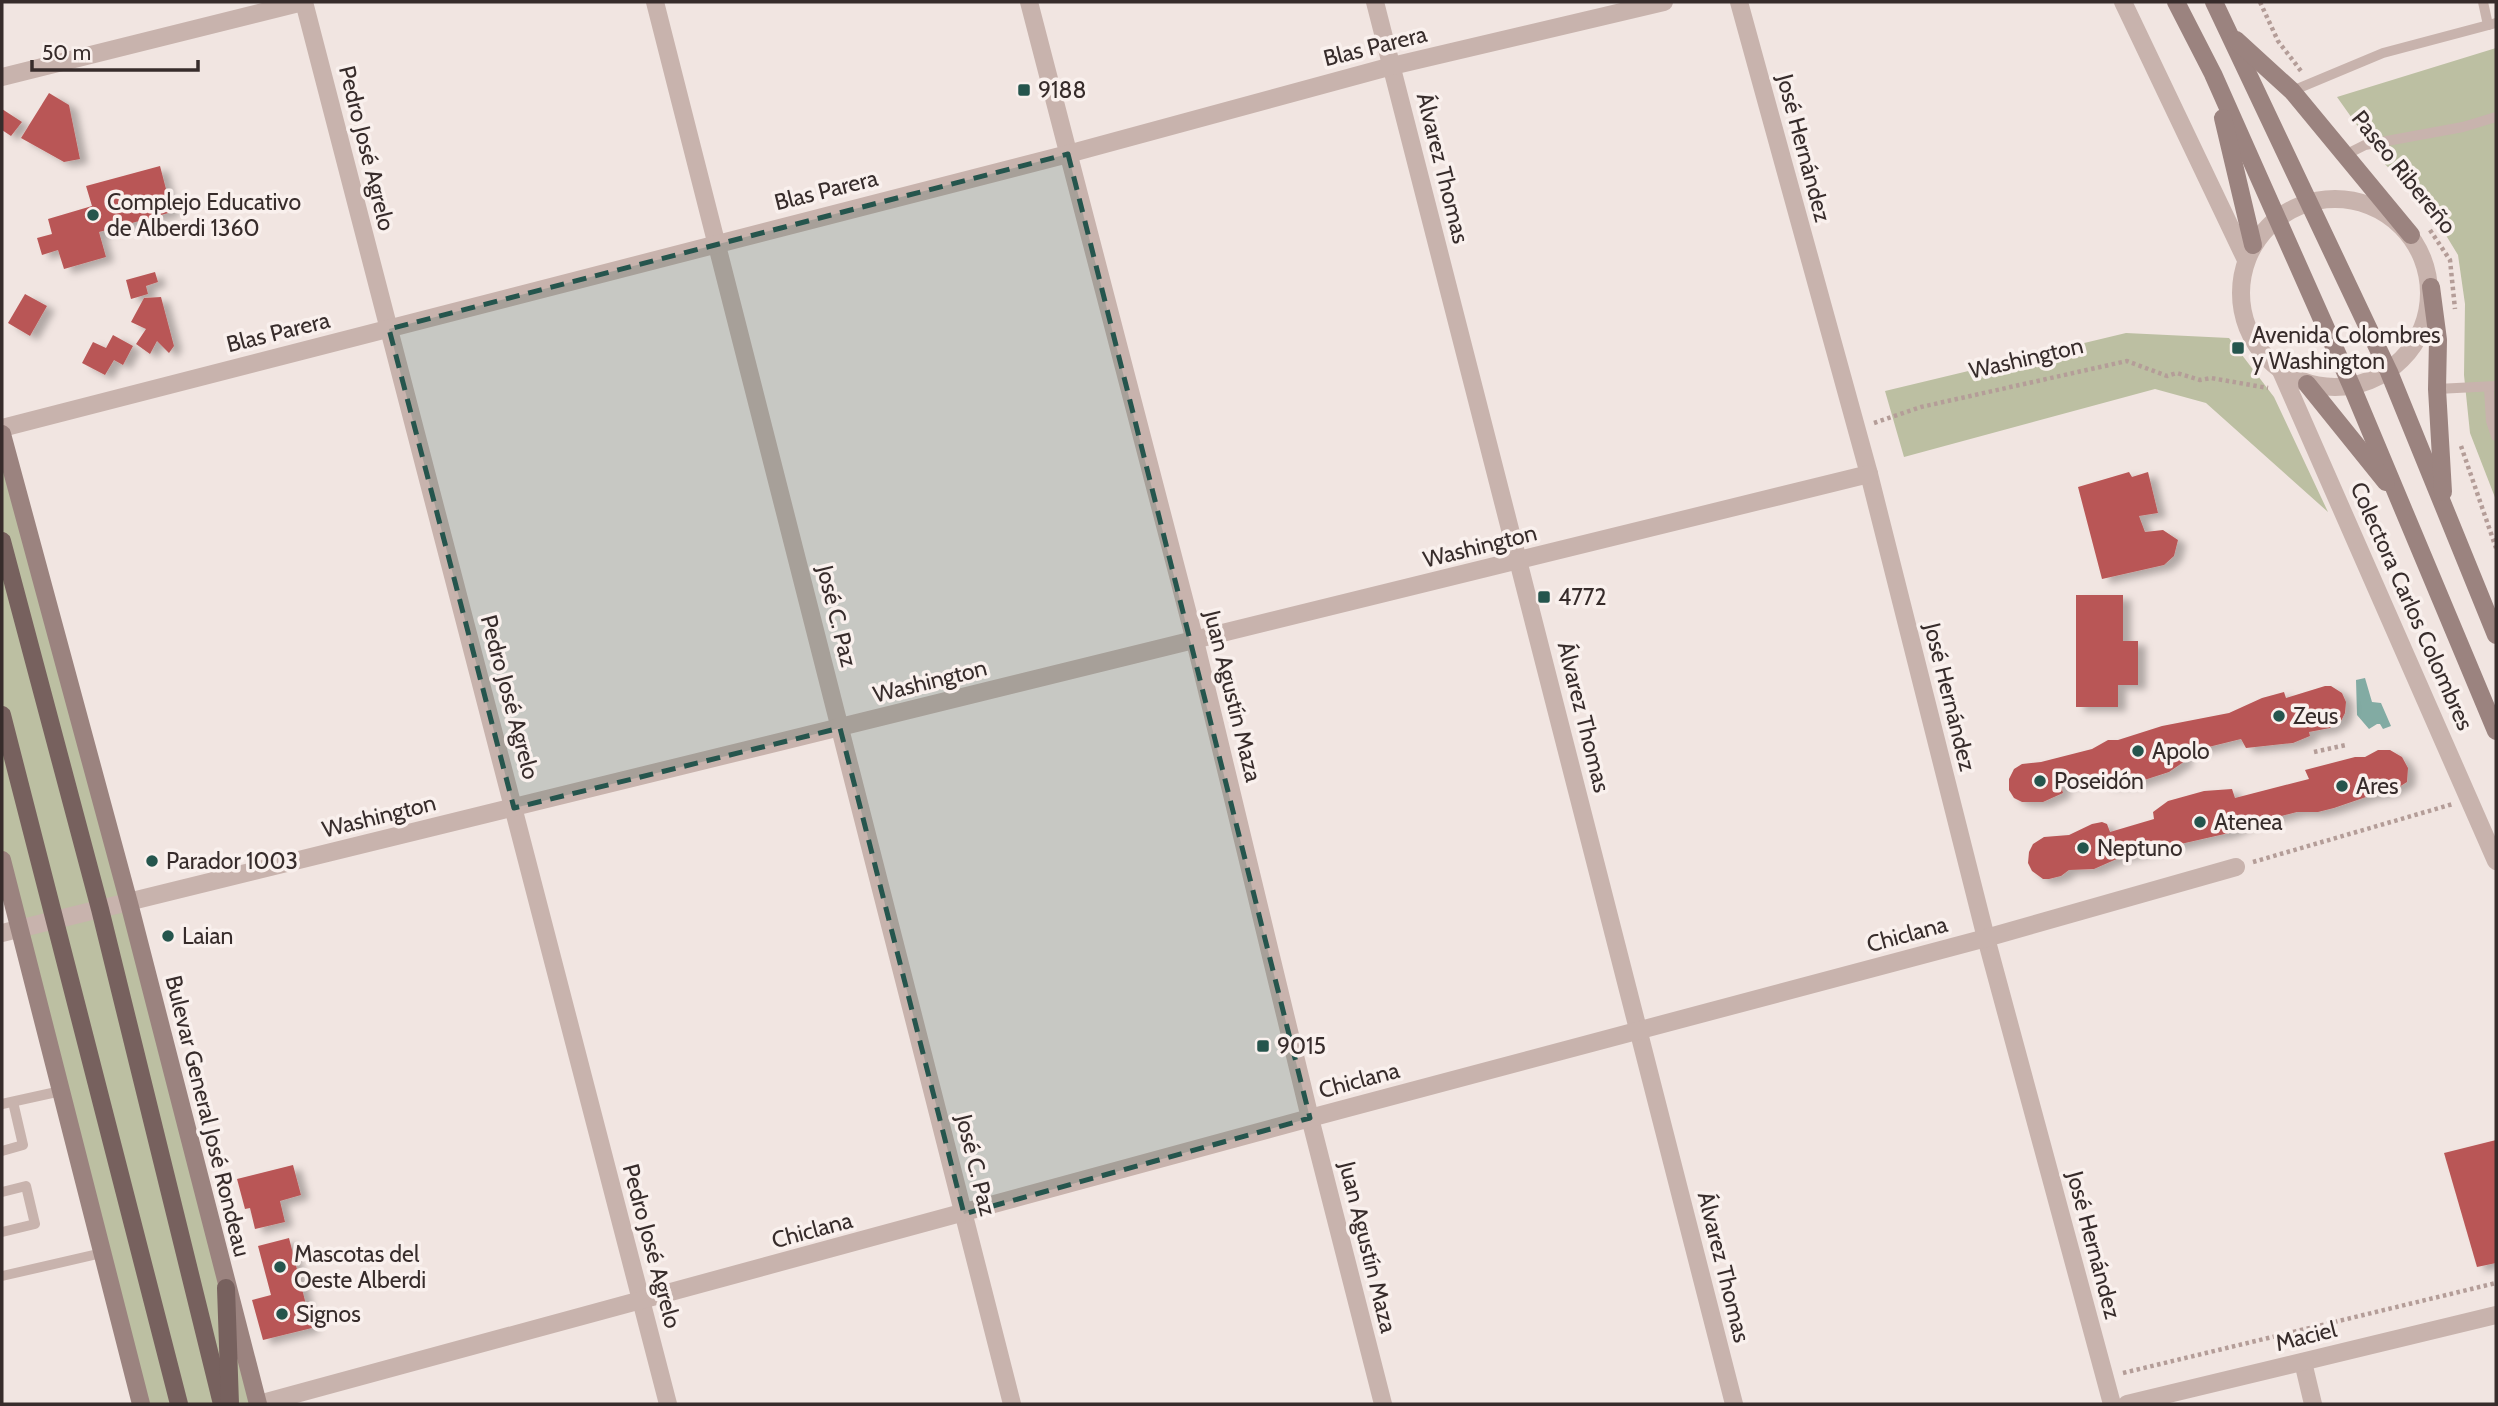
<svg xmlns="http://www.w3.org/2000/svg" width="2498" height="1406" font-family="Cabin,sans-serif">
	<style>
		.green { fill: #bcbfa2 }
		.water { fill: #82aba3 }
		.building { fill: #b95756; filter: url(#shadow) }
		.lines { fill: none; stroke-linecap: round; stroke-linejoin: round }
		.path { stroke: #b49d98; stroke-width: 4.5; stroke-dasharray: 3.5 3.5; stroke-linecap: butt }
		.service { stroke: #c8b3ad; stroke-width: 10 }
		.minor { stroke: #c8b3ad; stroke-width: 18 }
		.secondary { stroke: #9b837f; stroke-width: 18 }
		.primary { stroke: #77615e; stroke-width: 18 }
		.marked { fill: #25554d; fill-opacity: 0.2; stroke: #25554d; stroke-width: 5; stroke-dasharray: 14 9; stroke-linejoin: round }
		.poi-dot { fill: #25554d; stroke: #f9f0ed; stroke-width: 2.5 }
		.labels { text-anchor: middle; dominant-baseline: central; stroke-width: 7; stroke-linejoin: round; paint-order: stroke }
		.street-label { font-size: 23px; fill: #372c2b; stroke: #f9f0ed }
		.poi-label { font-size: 23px; fill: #372c2b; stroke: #f9f0ed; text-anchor: start }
	</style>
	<defs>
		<filter id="shadow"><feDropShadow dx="8" dy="4.5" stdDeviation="3.5" flood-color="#0004"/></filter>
	</defs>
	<rect width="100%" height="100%" fill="#f1e5e1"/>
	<g class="green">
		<polygon points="2496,48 2496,500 2470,433 2464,375 2465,304 2458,255 2433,214 2383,162 2337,97"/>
		<polygon points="2126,333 2229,338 2274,397 2328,512 2206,403 2155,389 1904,457 1885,391"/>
		<polygon points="2,434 258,1404 141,1404 2,860"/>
	</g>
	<polygon class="water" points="2365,678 2372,702 2381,703 2391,726 2383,729 2380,724 2377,724 2369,729 2357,715 2356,680"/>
	<g class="building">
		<polygon points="49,93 69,105 80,159 64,162 21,138"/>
		<polygon points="2,109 22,122 11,136 2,130"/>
		<polygon points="160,166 172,212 99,232 106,257 64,269 58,250 42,255 37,238 52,234 48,219 92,206 86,186"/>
		<polygon points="155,272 158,282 146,286 148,294 131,299 126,280"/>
		<polygon points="25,294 47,306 30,336 8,323"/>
		<polygon points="161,297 174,346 169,353 157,341 150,354 136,344 146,329 131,322 144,298"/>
		<polygon points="113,335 133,346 123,365 114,360 105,375 82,363 93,342 106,348"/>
		<polygon points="2129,472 2132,477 2148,472 2158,513 2139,516 2145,532 2163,530 2178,540 2174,556 2164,565 2102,579 2078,487"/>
		<polygon points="2076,595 2123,595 2123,641 2138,641 2138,685 2118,685 2118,707 2076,707"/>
		<polygon points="2325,686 2331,686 2342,693 2346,702 2345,713 2341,721 2330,728 2309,732 2310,736 2293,743 2246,748 2241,739 2184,753 2185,761 2169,772 2135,783 2106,785 2103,776 2061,786 2063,793 2043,802 2022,802 2014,798 2009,790 2009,779 2014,769 2022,764 2041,762 2092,749 2108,740 2118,740 2162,726 2229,713 2262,698 2284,692 2286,698"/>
		<polygon points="2378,750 2390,750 2402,757 2408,768 2407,782 2391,792 2369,796 2334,808 2318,812 2297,812 2246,825 2229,833 2119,858 2094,869 2069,870 2061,876 2049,879 2043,879 2032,871 2028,863 2029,852 2033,844 2044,837 2069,835 2092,824 2102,822 2107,824 2110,832 2154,819 2153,812 2168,801 2204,791 2232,789 2235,798 2309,779 2305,770 2355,757 2365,757"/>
		<polygon points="2496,1140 2496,1263 2477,1267 2444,1153"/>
		<polygon points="293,1165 301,1195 280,1201 285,1222 255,1229 250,1208 245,1209 237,1179"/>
		<polygon points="289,1238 312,1328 263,1340 252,1300 271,1295 258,1246"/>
	</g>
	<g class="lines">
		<g class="path">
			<polyline points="2260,2 2278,41 2301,71"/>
			<polyline points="2430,230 2450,260 2455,309"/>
			<polyline points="1874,423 1921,407 2127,361 2167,376 2177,373 2200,380 2211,378 2268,388"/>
			<polyline points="2461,446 2496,548"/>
			<polyline points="2314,752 2346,745"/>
			<polyline points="2253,862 2453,804"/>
			<polyline points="2123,1373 2496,1283"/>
		</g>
		<g class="service">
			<polyline points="2483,2 2488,25"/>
			<polyline points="2292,91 2383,53 2496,23"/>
			<polyline points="2345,155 2365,145 2463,127 2496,117"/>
			<polyline points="2489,388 2491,421 2496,436"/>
			<polyline points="2437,389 2496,386"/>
			<polyline points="2,1104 61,1091"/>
			<polyline points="2,1151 23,1145 13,1102"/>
			<polyline points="2,1192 26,1186 35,1224 2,1232"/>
			<polyline points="2,1276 102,1253"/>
		</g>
		<g class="minor">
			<polyline points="304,2 668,1404"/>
			<polyline points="655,2 1012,1404"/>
			<polyline points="1029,2 1195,641 1310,1118 1383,1404"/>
			<polyline points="1375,2 1734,1404"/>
			<polyline points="1739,2 1869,474 1986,938 2112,1404"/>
			<polyline points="2123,2 2246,260"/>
			<polyline points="2,77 303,2"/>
			<circle cx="2335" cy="293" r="94"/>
			<polyline points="2281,371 2496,861"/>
			<polyline points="2,428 1068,154 1392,66 1664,2"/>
			<polyline points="2,933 1869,474"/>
			<polyline points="2303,1362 2313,1404"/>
			<polyline points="259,1404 1310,1118 1986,938 2236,867"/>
			<polyline points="2127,1404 2496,1315"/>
		</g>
		<g class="secondary">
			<polyline points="2176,2 2213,74 2352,387 2496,731"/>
			<polyline points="2214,2 2389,372 2496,635"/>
			<polyline points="2236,40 2292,91 2411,235"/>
			<polyline points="2223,118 2253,245"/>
			<polyline points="2431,287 2438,340 2437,389 2443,492"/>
			<polyline points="2307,384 2386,482"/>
			<polyline points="2,434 129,903 258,1404"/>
			<polyline points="2,860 141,1404"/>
		</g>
		<g class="primary">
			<polyline points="2,541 100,909 222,1404"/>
			<polyline points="2,715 179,1404"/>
			<polyline points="226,1288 230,1404"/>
		</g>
	</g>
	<path class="marked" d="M1068,154L1310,1118L964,1214L840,728L514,808L389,329Z"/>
	<g class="poi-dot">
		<rect x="1017" y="83" width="14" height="14" rx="3.5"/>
		<circle cx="93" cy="215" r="7"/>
		<rect x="2231" y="341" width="14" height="14" rx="3.5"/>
		<rect x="1537" y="590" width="14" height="14" rx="3.5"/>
		<circle cx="2279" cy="716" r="7"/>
		<circle cx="2138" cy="751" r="7"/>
		<circle cx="2040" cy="781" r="7"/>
		<circle cx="2342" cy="786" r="7"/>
		<circle cx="2200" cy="822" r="7"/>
		<circle cx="2083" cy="848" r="7"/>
		<circle cx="152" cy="861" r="7"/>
		<circle cx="168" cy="936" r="7"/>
		<rect x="1256" y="1039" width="14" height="14" rx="3.5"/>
		<circle cx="280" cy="1267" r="7"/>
		<circle cx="282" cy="1314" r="7"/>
	</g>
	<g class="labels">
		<g class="street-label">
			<text transform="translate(1375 46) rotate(-14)">Blas Parera</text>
			<text transform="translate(367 148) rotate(76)">Pedro José Agrelo</text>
			<text transform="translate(1804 148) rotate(75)">José Hernández</text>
			<text transform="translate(1443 168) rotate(76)">Álvarez Thomas</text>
			<text transform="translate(2404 172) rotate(51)">Paseo Ribereño</text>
			<text transform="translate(826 190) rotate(-14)">Blas Parera</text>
			<text transform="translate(278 332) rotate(-14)">Blas Parera</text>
			<text transform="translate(2026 358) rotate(-13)">Washington</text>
			<text transform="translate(1480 546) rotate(-14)">Washington</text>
			<text transform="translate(2412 606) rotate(66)">Colectora Carlos Colombres</text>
			<text transform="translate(837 616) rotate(76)">José C. Paz</text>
			<text transform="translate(930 681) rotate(-14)">Washington</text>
			<text transform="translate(1233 696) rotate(76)">Juan Agustín Maza</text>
			<text transform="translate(510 697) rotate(75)">Pedro José Agrelo</text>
			<text transform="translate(1950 697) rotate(76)">José Hernández</text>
			<text transform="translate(1584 717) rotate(76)">Álvarez Thomas</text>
			<text transform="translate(379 816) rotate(-14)">Washington</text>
			<text transform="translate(1907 934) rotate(-15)">Chiclana</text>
			<text transform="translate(1359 1080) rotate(-15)">Chiclana</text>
			<text transform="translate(208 1116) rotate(76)">Bulevar General José Rondeau</text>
			<text transform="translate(976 1165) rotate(76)">José C. Paz</text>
			<text transform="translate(812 1230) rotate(-15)">Chiclana</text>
			<text transform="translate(2094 1245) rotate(75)">José Hernández</text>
			<text transform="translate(652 1246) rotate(75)">Pedro José Agrelo</text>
			<text transform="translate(1368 1247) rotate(76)">Juan Agustín Maza</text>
			<text transform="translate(1724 1267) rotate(76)">Álvarez Thomas</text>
			<text transform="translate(2306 1336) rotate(-14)">Maciel</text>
		</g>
		<g class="poi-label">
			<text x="1038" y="90">9188</text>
			<text x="107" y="202">Complejo Educativo<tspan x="107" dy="26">de Alberdi 1360</tspan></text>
			<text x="2252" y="335">Avenida Colombres<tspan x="2252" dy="26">y Washington</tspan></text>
			<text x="1558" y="597">4772</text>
			<text x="2293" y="716">Zeus</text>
			<text x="2152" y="751">Apolo</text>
			<text x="2054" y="781">Poseidón</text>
			<text x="2356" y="786">Ares</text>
			<text x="2214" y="822">Atenea</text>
			<text x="2097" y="848">Neptuno</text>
			<text x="166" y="861">Parador 1003</text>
			<text x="182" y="936">Laian</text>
			<text x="1277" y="1046">9015</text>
			<text x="294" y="1254">Mascotas del<tspan x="294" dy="26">Oeste Alberdi</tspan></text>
			<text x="296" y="1314">Signos</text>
		</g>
	</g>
	<rect width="2498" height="1406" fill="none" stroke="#372c2b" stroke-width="7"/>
	<path d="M32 60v10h166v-10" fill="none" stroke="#372c2b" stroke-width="3.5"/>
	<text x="42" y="60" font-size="21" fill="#372c2b" stroke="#f9f0ed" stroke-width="5" paint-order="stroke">50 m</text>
</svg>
